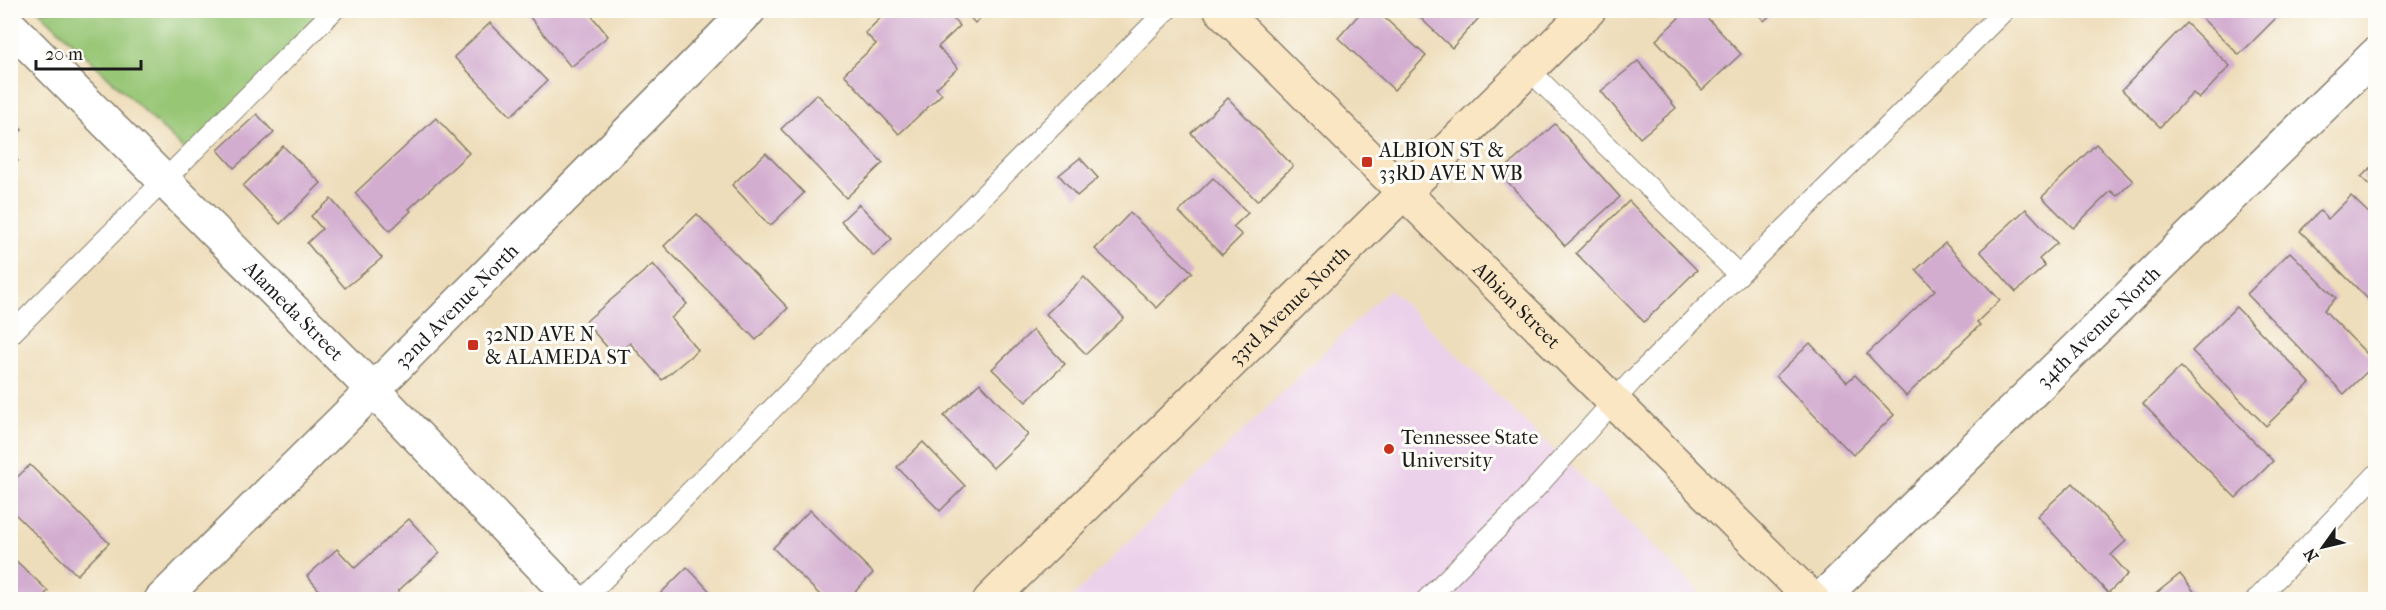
<svg xmlns="http://www.w3.org/2000/svg" width="2386" height="610" font-family="'IM FELL French Canon',serif">
	<style>
		.built { fill: #ecd1ea }
		.green { fill: #97c675; stroke: #5a7148; stroke-width: 1.5 }
		.building { fill: #d3add0 }
		.lines { fill: none; stroke-linecap: round; stroke-linejoin: round }
		.lane-casing { stroke: #857c6b; stroke-width: 22 }
		.street-casing { stroke: #857c6b; stroke-width: 36 }
		.secondary-casing { stroke: #857c6b; stroke-width: 36 }
		.lane { stroke: #fff; stroke-width: 20 }
		.street { stroke: #fff; stroke-width: 33 }
		.secondary { stroke: #fbe6c4; stroke-width: 33 }
		.poi-dot { fill: #c8321e; stroke: #fdfcf7; stroke-width: 2 }
		.labels { text-anchor: middle; dominant-baseline: central; stroke-width: 6; stroke-linejoin: round; paint-order: stroke }
		.poi-label { font-size: 20px; fill: #1c1c1c; stroke: #fdfcf7; text-anchor: start }
		.street-label { font-size: 20px; fill: #1c1c1c; stroke: #fdfcf7 }
	</style>
	<rect width="100%" height="100%" fill="#fdfcf7"/>
	<filter id="ink" filterUnits="userSpaceOnUse"><feTurbulence type="fractalNoise" baseFrequency=".0167" numOctaves="2"/><feDisplacementMap in="SourceGraphic" scale="12" xChannelSelector="R" yChannelSelector="G"/><feConvolveMatrix kernelMatrix="1 2 1 2 8 2 1 2 1" color-interpolation-filters="sRGB"/></filter>
	<filter id="wash" filterUnits="userSpaceOnUse"><feTurbulence type="fractalNoise" baseFrequency=".008" numOctaves="4" result="noise"/><feDisplacementMap in="SourceGraphic" scale="24" xChannelSelector="R" yChannelSelector="G"/><feGaussianBlur stdDeviation="1.35" result="paint"/><feColorMatrix in="noise" values="0 0 0 0 0 0 0 0 0 0 0 0 0 0 0 0 0 1.4 0 .05"/><feComposite in="paint" operator="in"/></filter>
	<g filter="url(#wash)">
		<rect width="100%" height="100%" fill="#eeddba"/>
		<polygon class="built" points="1389,289 1707,599 1069,600"/>
		<polygon class="green" points="39,11 334,11 190,155"/>
		<g id="blocks">
			<g class="building">
				<polygon points="524,10 587,10 608,36 571,67"/>
				<polygon points="889,10 902,10 907,16 913,10 945,10 960,26 938,47 958,68 936,88 942,94 899,134 844,74 876,44 865,33"/>
				<polygon points="963,10 989,10 975,23"/>
				<polygon points="1363,10 1376,10 1426,56 1394,90 1338,38"/>
				<polygon points="1412,10 1486,10 1452,48"/>
				<polygon points="1687,10 1700,10 1741,54 1702,90 1656,40"/>
				<polygon points="1755,10 1776,10 1764,21"/>
				<polygon points="2200,10 2284,10 2239,55 2197,13"/>
				<polygon points="490,23 547,81 511,116 454,57"/>
				<polygon points="2186,23 2230,66 2199,99 2193,93 2160,127 2122,90"/>
				<polygon points="1638,61 1676,108 1640,138 1601,91"/>
				<polygon points="817,94 883,163 846,198 781,129"/>
				<polygon points="1228,98 1293,166 1257,201 1191,133"/>
				<polygon points="257,114 274,133 234,168 218,150"/>
				<polygon points="10,118 22,130 10,141"/>
				<polygon points="436,118 469,153 409,209 411,211 390,231 355,193"/>
				<polygon points="1555,124 1620,197 1565,246 1500,173"/>
				<polygon points="2096,144 2133,181 2117,196 2111,191 2073,228 2042,197"/>
				<polygon points="283,146 321,183 280,224 243,186"/>
				<polygon points="10,153 18,161 10,168"/>
				<polygon points="766,153 804,193 770,226 732,185"/>
				<polygon points="1080,158 1098,178 1077,196 1059,175"/>
				<polygon points="2376,163 2376,191 2361,177"/>
				<polygon points="1213,178 1248,213 1233,227 1242,235 1222,255 1179,212"/>
				<polygon points="2351,196 2376,220 2376,300 2372,303 2300,231 2320,211 2328,219"/>
				<polygon points="331,199 382,258 345,288 307,243 322,229 311,216"/>
				<polygon points="1629,201 1697,270 1644,322 1576,253"/>
				<polygon points="859,204 892,239 874,256 841,221"/>
				<polygon points="2026,209 2057,243 2039,259 2045,266 2016,292 1980,251"/>
				<polygon points="1130,213 1192,272 1157,308 1095,249"/>
				<polygon points="697,214 788,308 756,340 664,246"/>
				<polygon points="1945,243 2000,300 1977,322 1980,325 1906,396 1867,354 1935,290 1916,270"/>
				<polygon points="2290,252 2336,298 2324,310 2376,363 2344,394 2247,294"/>
				<polygon points="653,264 687,304 671,318 698,350 662,380 630,343 615,356 585,322"/>
				<polygon points="1084,277 1124,318 1086,354 1046,314"/>
				<polygon points="2236,307 2310,383 2266,426 2192,351"/>
				<polygon points="1033,330 1065,364 1026,402 992,369"/>
				<polygon points="1810,343 1847,382 1855,375 1894,415 1853,455 1776,376"/>
				<polygon points="2181,367 2273,461 2236,498 2143,404"/>
				<polygon points="980,383 1028,435 993,468 944,416"/>
				<polygon points="923,442 965,486 940,511 897,467"/>
				<polygon points="30,465 109,543 77,575 10,509 10,484"/>
				<polygon points="2073,483 2126,541 2111,555 2128,574 2108,593 2037,516"/>
				<polygon points="810,510 873,573 847,600 825,600 773,548"/>
				<polygon points="409,519 440,553 398,591 406,600 328,600 307,576 337,549 355,568"/>
				<polygon points="12,557 48,591 40,600 10,600"/>
				<polygon points="687,567 718,600 654,600"/>
				<polygon points="2180,574 2201,600 2148,600"/>
			</g>
		</g>
	</g>
	<g filter="url(#ink)">
		<use href="#blocks" fill-opacity="0" stroke="#857c6b" stroke-width="1.5"/>
		<g class="lines">
			<g class="lane-casing">
				<g id="lane">
					<polyline points="1529,70 1739,275"/>
					<polyline points="10,335 334,10"/>
					<polyline points="583,600 1167,10"/>
					<polyline points="1426,600 1516,510 1632,381 2005,10"/>
					<polyline points="2256,600 2376,475"/>
				</g>
			</g>
			<g class="street-casing">
				<g id="street">
					<path id="s1" d="M10,26L373,390L574,600"/>
					<path id="s2" d="M161,600L373,390L749,10"/>
					<path id="s3" d="M1820,600L2376,54"/>
				</g>
			</g>
			<g class="secondary-casing">
				<g id="secondary">
					<path id="s4" d="M1221,10L1813,600"/>
					<path id="s5" d="M990,600L1589,10"/>
				</g>
			</g>
			<use href="#lane" class="lane"/>
			<use href="#street" class="street"/>
			<use href="#secondary" class="secondary"/>
		</g>
	</g>
	<g class="poi-dot">
		<rect x="1361" y="156" width="12" height="12" rx="3"/>
		<rect x="467" y="339" width="12" height="12" rx="3"/>
		<circle cx="1389" cy="449" r="6"/>
	</g>
	<g class="labels">
		<g class="poi-label">
			<text x="1379" y="150">ALBION ST &amp;<tspan x="1379" dy="23">33RD AVE N WB</tspan></text>
			<text x="485" y="334">32ND AVE N<tspan x="485" dy="23">&amp; ALAMEDA ST</tspan></text>
			<text x="1401" y="437">Tennessee State<tspan x="1401" dy="23">University</tspan></text>
		</g>
		<g class="street-label">
			<text stroke="none"><textPath href="#s4" startOffset="418">Albion Street</textPath></text>
			<text stroke="none"><textPath href="#s2" startOffset="417">32nd Avenue North</textPath></text>
			<text stroke="none"><textPath href="#s5" startOffset="420">33rd Avenue North</textPath></text>
			<text stroke="none"><textPath href="#s1" startOffset="402">Alameda Street</textPath></text>
			<text stroke="none"><textPath href="#s3" startOffset="390">34th Avenue North</textPath></text>
		</g>
	</g>
	<rect width="2386" height="610" fill="none" stroke="#fdfcf7" stroke-width="36"/>
	<g transform="translate(2323 547) rotate(236)" stroke="#fdfcf7" stroke-width="4.5" paint-order="stroke">
	<path d="M0-4.5L10 22L0 15L-10 22Z" fill="#1c1c1c"/>
	<text y="-9" font-size="16" font-weight="bold" text-anchor="middle" fill="#1c1c1c">N</text>
	</g>
	<path d="M36 60v9h105v-9" fill="none" stroke="#1c1c1c" stroke-width="3"/>
	<text x="45" y="60" font-size="18" fill="#1c1c1c" stroke="#fdfcf7" stroke-width="4.5" paint-order="stroke">20 m</text>
</svg>
